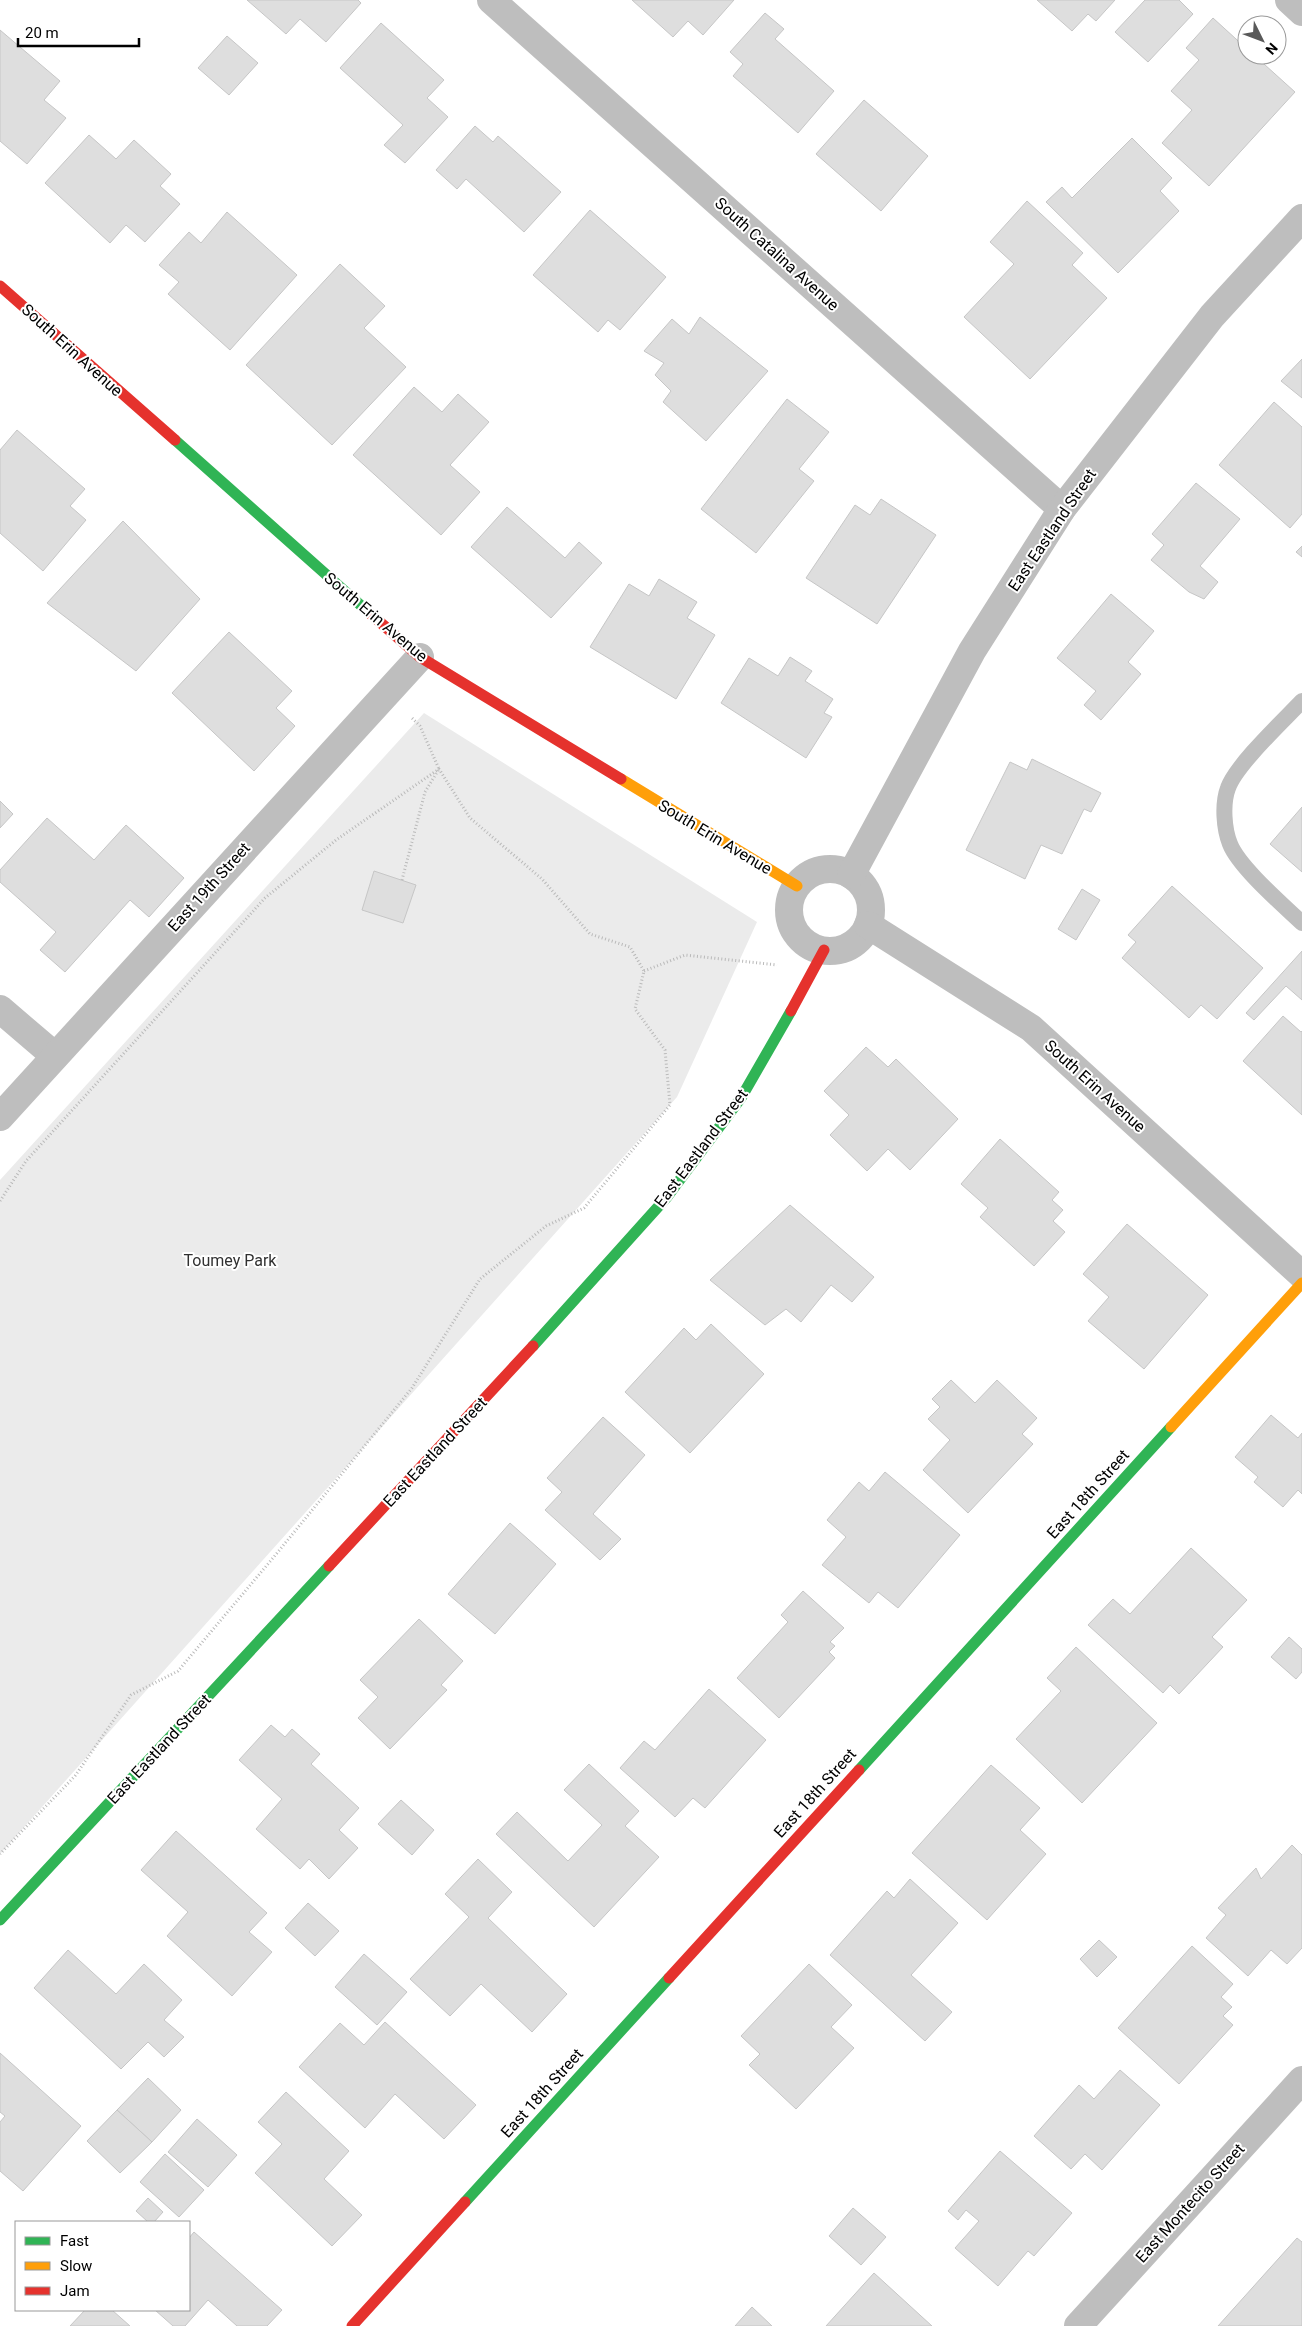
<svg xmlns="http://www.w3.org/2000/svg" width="1302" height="2326" font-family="Roboto,sans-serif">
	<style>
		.green { fill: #ebebeb }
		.building { fill: #dedede; stroke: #c6c6c6 }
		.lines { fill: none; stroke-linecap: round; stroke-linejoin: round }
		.path { stroke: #b9b9b9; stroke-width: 3; stroke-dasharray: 1 2.5; stroke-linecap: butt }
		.lane { stroke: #bebebe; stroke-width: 16 }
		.street { stroke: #bebebe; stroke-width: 28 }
		.fast { stroke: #30b455; stroke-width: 11 }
		.slow { stroke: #ff9f0a; stroke-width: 11 }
		.jam { stroke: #e5322d; stroke-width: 11 }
		.labels { text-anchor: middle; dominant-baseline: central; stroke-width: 4; stroke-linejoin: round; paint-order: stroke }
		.street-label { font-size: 16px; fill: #000; stroke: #fff }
		.park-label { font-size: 16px; fill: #313131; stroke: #fff }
	</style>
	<rect width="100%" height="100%" fill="#fff"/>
	<polygon class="green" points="424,713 757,922 677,1097 0,1854 0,1180"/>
	<g class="building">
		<polygon points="247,0 358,0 361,3 326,42 300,19 286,34"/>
		<polygon points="632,0 734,0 703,35 688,21 673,37"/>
		<polygon points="1037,0 1115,0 1096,21 1088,14 1072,31"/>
		<polygon points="1145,0 1179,0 1193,14 1148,62 1115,32"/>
		<polygon points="765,13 784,29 775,39 834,91 798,133 733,76 743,64 730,52"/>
		<polygon points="1213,18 1247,49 1247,55 1254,55 1295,92 1209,186 1162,143 1192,110 1171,91 1199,60 1186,48"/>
		<polygon points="381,23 444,80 427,98 448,117 405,163 384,145 403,125 340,68"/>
		<polygon points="0,30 60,81 44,100 66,118 27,164 0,141"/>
		<polygon points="227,36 258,63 229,95 198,68"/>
		<polygon points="864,100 928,156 881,211 816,154"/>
		<polygon points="475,126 493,142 498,136 561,192 524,232 466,179 457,189 436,170"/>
		<polygon points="89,135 116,159 134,140 171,174 160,186 180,204 145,242 126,225 110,243 45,183"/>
		<polygon points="1132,138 1172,178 1160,191 1179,211 1118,273 1046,202 1062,187 1072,198"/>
		<polygon points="1027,201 1083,253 1072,265 1107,298 1030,379 964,317 1014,264 990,242"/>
		<polygon points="590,210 666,277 620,330 608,320 598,332 533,275"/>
		<polygon points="227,212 297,275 230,350 168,294 179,282 159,265 189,232 201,243"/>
		<polygon points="340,264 385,306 364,328 406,367 332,445 246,365"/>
		<polygon points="700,317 768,371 706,441 663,402 671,391 655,375 664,363 644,351 672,319 689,334"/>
		<polygon points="1302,359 1302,398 1281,381"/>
		<polygon points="414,387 442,412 458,394 489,422 450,465 480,492 441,535 353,455"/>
		<polygon points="787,399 829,432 799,469 814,481 756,553 701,509"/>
		<polygon points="1274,402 1302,427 1302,514 1290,528 1219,465"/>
		<polygon points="17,430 85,489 70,506 86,520 43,571 0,533 0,450"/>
		<polygon points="1196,483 1240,519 1200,566 1218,582 1204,599 1189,592 1151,560 1164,545 1152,534"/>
		<polygon points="881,499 936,535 877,624 806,578 855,505 870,515"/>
		<polygon points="507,507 565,558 579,542 602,563 551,618 471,547"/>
		<polygon points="123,521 200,599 136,671 47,603"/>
		<polygon points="1302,546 1302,557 1296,552"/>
		<polygon points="659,579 697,602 687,618 715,635 676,699 590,647 629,584 649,596"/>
		<polygon points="1111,594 1154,631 1128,662 1141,674 1101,720 1084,705 1096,691 1057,658"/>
		<polygon points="229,632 292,691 276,708 295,726 254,771 172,693"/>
		<polygon points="790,657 812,671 805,681 833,699 824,713 832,717 806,758 721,703 749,658 778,676"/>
		<polygon points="1032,759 1101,793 1091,812 1084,809 1062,854 1041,845 1025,879 966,850 1010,762 1027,770"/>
		<polygon points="0,801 13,814 0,828"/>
		<polygon points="1302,807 1302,872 1270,844"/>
		<polygon points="47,818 94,860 126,825 184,878 149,917 130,900 65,972 40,950 56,932 0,882 0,870"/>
		<polygon points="374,871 416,885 403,923 362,910"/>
		<polygon points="1172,886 1263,968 1217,1019 1201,1005 1189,1018 1122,958 1136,942 1128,935"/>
		<polygon points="1082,889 1100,900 1076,940 1058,929"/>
		<polygon points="1302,951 1302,1000 1286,986 1254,1020 1246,1013"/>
		<polygon points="1283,1016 1301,1032 1302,1031 1302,1115 1243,1061"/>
		<polygon points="866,1047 888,1067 896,1059 958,1119 910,1170 888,1149 867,1171 830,1135 849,1115 824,1091"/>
		<polygon points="1000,1139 1059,1192 1052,1200 1063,1210 1053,1221 1065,1232 1034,1266 980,1217 988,1208 961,1184"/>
		<polygon points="790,1205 874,1277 852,1302 831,1285 801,1322 786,1309 765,1325 710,1280"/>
		<polygon points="1127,1224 1208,1295 1144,1369 1088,1321 1109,1297 1083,1274"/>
		<polygon points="711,1324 764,1374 690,1453 625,1392 684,1328 696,1340"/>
		<polygon points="951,1380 975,1403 997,1380 1037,1418 1022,1434 1033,1444 968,1513 923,1470 950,1440 928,1419 940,1407 932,1399"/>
		<polygon points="1271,1415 1298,1438 1302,1433 1302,1494 1298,1490 1283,1507 1254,1482 1258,1477 1235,1457"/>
		<polygon points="603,1417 645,1455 593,1514 621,1539 600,1560 545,1510 562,1492 547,1478"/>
		<polygon points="885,1472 960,1535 898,1608 878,1592 869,1603 822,1565 846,1537 827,1520 859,1482 869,1491"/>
		<polygon points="510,1523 556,1564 495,1634 448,1594"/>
		<polygon points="1191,1548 1247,1600 1212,1637 1223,1647 1179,1694 1170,1685 1163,1693 1088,1625 1113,1599 1130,1614"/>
		<polygon points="803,1591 844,1628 830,1642 835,1646 829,1652 835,1658 779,1718 737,1678 788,1622 781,1615"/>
		<polygon points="419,1619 463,1661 441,1685 447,1690 390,1749 358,1718 378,1697 360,1680"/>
		<polygon points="1289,1637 1302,1649 1302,1672 1296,1679 1271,1657"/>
		<polygon points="1076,1647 1157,1723 1082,1803 1016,1739 1061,1691 1047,1678"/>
		<polygon points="709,1689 766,1740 705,1808 693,1798 675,1817 620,1768 644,1741 655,1750"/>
		<polygon points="271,1725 285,1737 292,1729 320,1754 311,1764 359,1808 339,1830 358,1848 329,1879 309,1859 300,1869 256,1829 282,1799 239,1760"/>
		<polygon points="589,1764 639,1811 625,1826 659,1857 594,1927 496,1834 517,1812 568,1861 602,1825 564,1790"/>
		<polygon points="991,1765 1040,1808 1020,1830 1046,1854 987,1920 912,1853"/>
		<polygon points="401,1800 434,1830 412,1855 378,1824"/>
		<polygon points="176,1831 267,1913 249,1932 272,1952 232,1996 167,1936 188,1912 141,1870"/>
		<polygon points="1292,1845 1302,1855 1302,1948 1287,1964 1271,1950 1248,1976 1206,1938 1226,1915 1218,1908 1256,1868 1261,1879"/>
		<polygon points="478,1859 512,1892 488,1918 567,1994 532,2032 481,1984 450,2016 410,1979 469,1917 445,1894"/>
		<polygon points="910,1879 958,1923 911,1975 952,2012 925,2041 830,1955 887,1891 894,1898"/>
		<polygon points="308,1903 339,1931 315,1956 285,1928"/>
		<polygon points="1099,1940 1117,1957 1097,1977 1080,1959"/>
		<polygon points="1192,1946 1233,1984 1221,1997 1232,2007 1223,2016 1233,2025 1179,2084 1118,2028"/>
		<polygon points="68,1950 116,1994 144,1964 182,2000 164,2020 184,2037 164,2057 148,2042 121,2069 34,1988"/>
		<polygon points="364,1954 407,1992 377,2025 335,1987"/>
		<polygon points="809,1964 852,2005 831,2027 854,2048 796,2109 749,2065 760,2054 741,2036"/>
		<polygon points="385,2022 476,2105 444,2139 395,2094 365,2128 299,2067 340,2023 364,2045"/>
		<polygon points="0,2053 81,2126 23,2191 0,2171 0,2122 5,2116 0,2112"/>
		<polygon points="1120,2070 1160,2105 1102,2170 1085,2154 1071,2169 1034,2136 1079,2085 1094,2099"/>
		<polygon points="148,2078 181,2110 152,2142 117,2110"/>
		<polygon points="286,2092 349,2151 324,2179 362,2215 332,2246 255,2173 282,2144 258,2122"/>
		<polygon points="117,2110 152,2142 120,2173 87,2141"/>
		<polygon points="197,2119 237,2155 208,2187 168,2152"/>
		<polygon points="1000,2151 1072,2213 1034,2256 1028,2251 998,2286 955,2248 979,2221 966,2210 958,2220 948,2211"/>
		<polygon points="165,2154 204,2190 179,2217 140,2182"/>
		<polygon points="148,2198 163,2212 154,2222 148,2222 136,2211"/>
		<polygon points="853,2208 886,2237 861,2265 829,2236"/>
		<polygon points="194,2232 282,2310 267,2326 237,2326 208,2300 185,2326 173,2326 155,2310 189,2310 189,2238"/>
		<polygon points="1297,2238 1302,2242 1302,2326 1218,2326"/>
		<polygon points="874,2273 932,2326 826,2326"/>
		<polygon points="752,2307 772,2326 735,2326"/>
		<polygon points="85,2310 112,2310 130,2326 70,2326"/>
	</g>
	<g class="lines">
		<g class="path">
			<polyline points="402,880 425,792 439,769 420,726 412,718"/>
			<polyline points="644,971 685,955 777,965"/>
			<polyline points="0,1201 26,1161 265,898 336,840 439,769 470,818 542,879 590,934 630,947 644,971 635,1009 665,1050 670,1105 584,1208 546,1226 480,1279 412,1388 273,1558 178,1671 131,1695 75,1776 0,1854"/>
		</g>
		<path class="lane" d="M1302,701C1284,720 1236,765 1228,788C1222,804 1224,829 1230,844C1239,867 1283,905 1302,923"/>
		<g class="street">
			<polyline points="491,0 1062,509"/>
			<polyline points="1289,0 1302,12"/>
			<circle cx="830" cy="910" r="41"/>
			<polyline points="851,875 972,651 1062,509 1212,316 1302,218"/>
			<polyline points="868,925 1031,1028 1302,1275"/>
			<polyline points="0,1009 55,1056"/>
			<polyline points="0,1117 420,657"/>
			<polyline points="1078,2326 1302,2080"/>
		</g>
		<g class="fast">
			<polyline points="175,440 366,610"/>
			<polyline points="533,1346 667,1197 741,1098 791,1011"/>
			<polyline points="859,1770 1171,1427"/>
			<polyline points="0,1920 329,1566"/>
			<polyline points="465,2202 669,1978"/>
		</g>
		<g class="slow">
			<polyline points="621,779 797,886"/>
			<polyline points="1171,1427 1302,1283"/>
		</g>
		<g class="jam">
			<polyline points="0,286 175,440"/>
			<polyline points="366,610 420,657 621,779"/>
			<polyline points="791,1011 824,950"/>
			<polyline points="329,1566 533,1346"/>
			<polyline points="669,1978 859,1770"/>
			<polyline points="352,2326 465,2202"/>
		</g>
	</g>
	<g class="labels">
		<g class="street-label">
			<text transform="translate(777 254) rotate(42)">South Catalina Avenue</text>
			<text transform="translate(72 350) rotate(42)">South Erin Avenue</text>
			<text transform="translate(1052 530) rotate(-56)">East Eastland Street</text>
			<text transform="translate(376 617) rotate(40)">South Erin Avenue</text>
			<text transform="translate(715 837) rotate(31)">South Erin Avenue</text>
			<text transform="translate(209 887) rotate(-48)">East 19th Street</text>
			<text transform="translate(1095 1086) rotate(42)">South Erin Avenue</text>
			<text transform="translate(701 1148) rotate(-53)">East Eastland Street</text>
			<text transform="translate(435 1452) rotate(-47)">East Eastland Street</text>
			<text transform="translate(1088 1494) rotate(-48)">East 18th Street</text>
			<text transform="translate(159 1749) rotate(-47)">East Eastland Street</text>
			<text transform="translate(815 1793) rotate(-48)">East 18th Street</text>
			<text transform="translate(542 2093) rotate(-48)">East 18th Street</text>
			<text transform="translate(1190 2203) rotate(-48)">East Montecito Street</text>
		</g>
		<g class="park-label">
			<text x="230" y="1260">Toumey Park</text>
		</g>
	</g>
	<rect x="15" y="2221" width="175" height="90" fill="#ffffff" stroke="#999999"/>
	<rect x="25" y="2237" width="25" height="8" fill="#30b455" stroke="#999999"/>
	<text x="60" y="2246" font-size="15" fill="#000000">Fast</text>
	<rect x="25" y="2262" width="25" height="8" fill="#ff9f0a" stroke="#999999"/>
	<text x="60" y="2271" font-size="15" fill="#000000">Slow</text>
	<rect x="25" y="2287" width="25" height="8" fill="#e5322d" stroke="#999999"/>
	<text x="60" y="2296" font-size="15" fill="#000000">Jam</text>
	<g transform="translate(1262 40) rotate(132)"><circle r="24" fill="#ffffff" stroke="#999999"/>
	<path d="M0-4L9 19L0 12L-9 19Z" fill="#595959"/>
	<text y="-8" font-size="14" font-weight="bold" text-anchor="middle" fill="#000000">N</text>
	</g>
	<path d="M18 38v8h121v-8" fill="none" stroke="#000000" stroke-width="2.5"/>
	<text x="25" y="38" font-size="15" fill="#000000" stroke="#ffffff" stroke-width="4" paint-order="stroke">20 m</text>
</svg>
